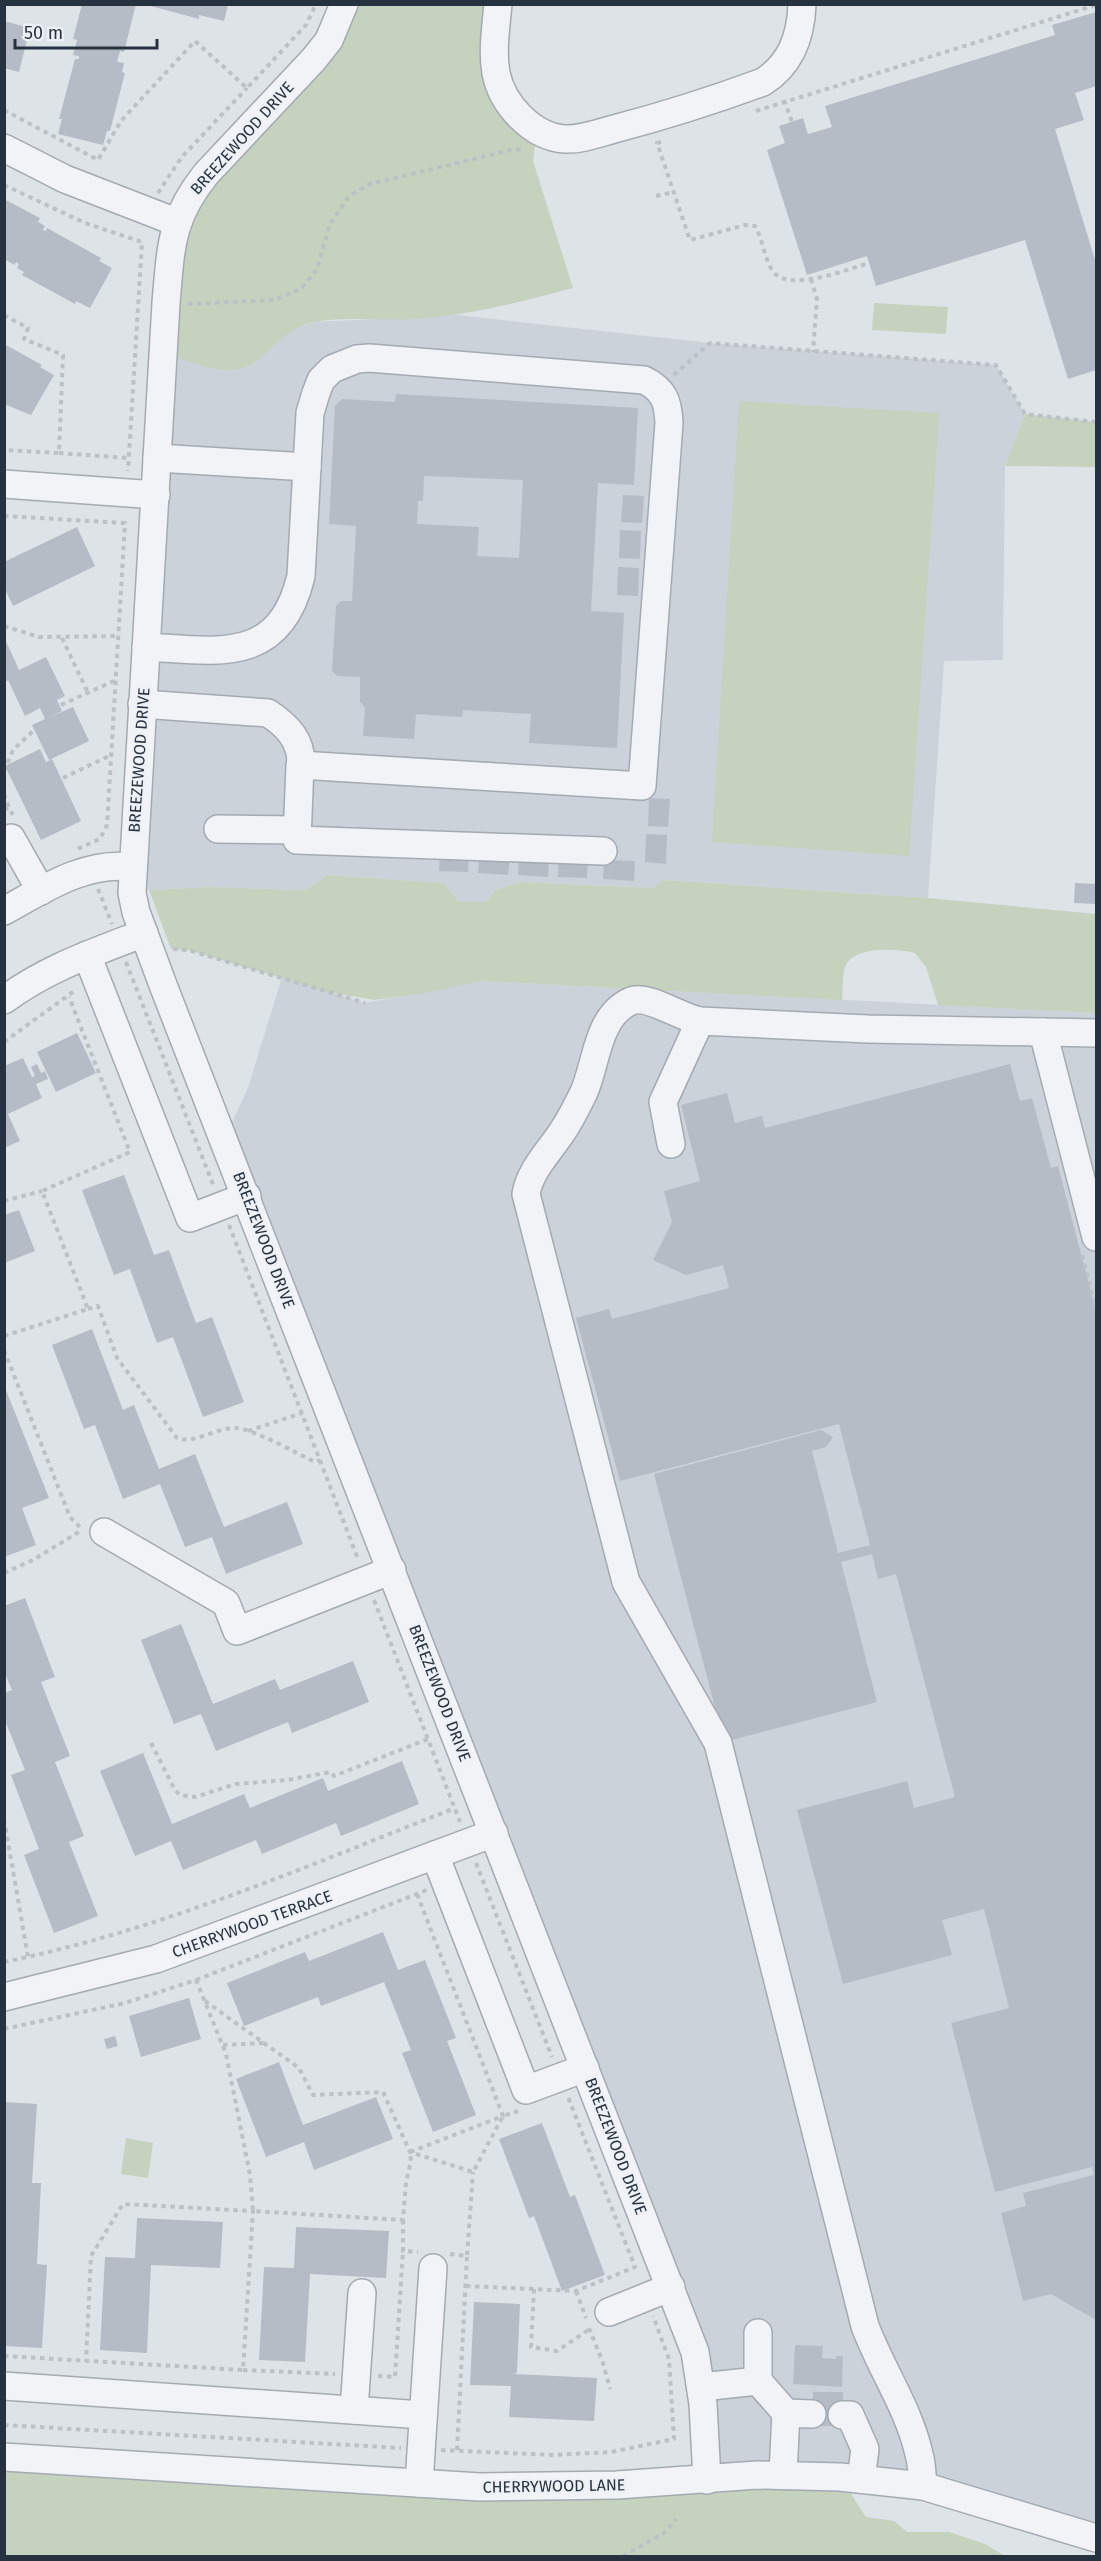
<svg xmlns="http://www.w3.org/2000/svg" width="1101" height="2561" font-family="'Fira Sans',sans-serif">
	<style>
		.built { fill: #ccd2da }
		.green { fill: #c5d2be }
		.building { fill: #b5bcc5; fill-rule: evenodd }
		.lines { fill: none; stroke-linecap: round; stroke-linejoin: round }
		.minor-casing { stroke: #a3aab2; stroke-width: 30 }
		.path { stroke: #bcc1c6; stroke-width: 4; stroke-dasharray: 4.5 4.5; stroke-linecap: butt }
		.minor { stroke: #f1f3f6; stroke-width: 27 }
		.labels { text-anchor: middle; dominant-baseline: central; stroke-width: 4.5; stroke-linejoin: round; paint-order: stroke }
		.street-label { font-size: 16px; fill: #26323f; stroke: #edf1f6 }
	</style>
	<rect width="100%" height="100%" fill="#dee3e8"/>
	<g class="built">
		<polygon points="457,315 710,343 996,365 1025,414 1005,466 1003,660 944,661 928,898 664,880 653,888 520,882 495,890 486,902 459,902 444,883 327,875 307,889 297,890 212,887 149,890 132,893 163,353 223,370 240,369 254,363 291,330 314,322"/>
		<polygon points="282,977 365,1003 482,981 1096,1013 1096,2538 970,2499 707,2480 703,2404 224,1139 248,1088"/>
	</g>
	<g class="green">
		<path d="M348,4L498,5L494,60L537,130L533,161L573,288C521,302 470,315 416,319C383,321 348,316 315,322C278,329 266,364 239,369C214,374 186,360 163,353L176,222Z"/>
		<polygon points="874,303 948,307 946,334 872,330"/>
		<polygon points="739,401 939,413 909,856 712,842"/>
		<polygon points="1025,414 1096,422 1096,467 1005,466"/>
		<path d="M327,875L444,883L459,902H486L495,890L520,882L653,888L663,880L928,898L1096,914V1013L938,1005L926,967L915,953C897,949 854,945 845,967C842,976 843,990 842,1000L482,981L427,993L374,1000L328,992L188,950L171,949L149,890L212,887L297,890L307,889Z"/>
		<polygon points="126,2138 153,2143 148,2178 121,2174"/>
		<polygon points="4,2457 480,2487 840,2477 866,2517 894,2521 907,2532 949,2532 985,2544 1005,2556 5,2556"/>
	</g>
	<g class="building">
		<polygon points="82,4 136,4 124,52 120,51 117,62 124,63 122,72 125,73 110,131 107,131 103,145 58,134 62,119 59,119 75,59 79,59 79,56 73,55 77,40 73,39"/>
		<polygon points="147,5 228,5 224,21 199,15 199,19"/>
		<polygon points="1096,12 1096,86 1075,93 1084,120 1055,129 1096,263 1096,370 1068,379 1025,240 876,286 867,256 807,275 767,150 785,143 779,126 803,118 808,134 832,127 825,106 1055,35 1052,25"/>
		<polygon points="4,21 30,28 19,72 4,68"/>
		<polygon points="4,199 40,218 38,222 45,226 43,230 46,231 47,228 101,258 99,261 112,268 90,308 76,301 75,304 22,275 24,272 17,268 19,264 16,262 15,265 4,259"/>
		<polygon points="4,344 42,365 40,367 54,375 31,415 4,404"/>
		<path d="M396,394L638,408L634,485L598,483L591,611L624,613L617,748L529,743L531,714L463,710L462,717L416,714L414,739L363,736L365,708L360,702V677L337,676L332,671L336,606L341,601H352L356,526L329,524L335,406L342,399L395,402ZM424,476L523,480L519,558L477,556L479,527L417,524L418,501H423Z"/>
		<polygon points="623,495 644,496 642,523 621,522"/>
		<polygon points="77,527 95,566 13,606 4,587 4,562"/>
		<polygon points="620,530 641,531 640,559 619,558"/>
		<polygon points="618,567 639,568 638,596 617,595"/>
		<polygon points="5,639 19,670 46,657 65,696 57,700 62,711 48,718 73,707 89,741 49,760 32,725 45,719 40,708 25,716 8,680 5,682"/>
		<polygon points="40,749 46,762 52,759 81,821 41,840 5,766"/>
		<polygon points="649,798 670,799 668,827 648,826"/>
		<polygon points="646,834 667,835 666,864 645,862"/>
		<polygon points="440,851 469,852 468,872 439,871"/>
		<polygon points="480,852 510,855 508,875 478,873"/>
		<polygon points="519,855 549,857 548,877 518,875"/>
		<polygon points="559,857 588,859 587,878 558,877"/>
		<polygon points="604,860 635,861 634,881 603,879"/>
		<polygon points="1075,883 1096,884 1096,904 1074,903"/>
		<polygon points="77,1033 96,1073 56,1092 37,1052"/>
		<polygon points="23,1058 32,1077 35,1076 31,1067 37,1064 41,1073 45,1071 48,1079 36,1084 42,1098 8,1114 20,1141 4,1148 4,1066"/>
		<polygon points="1010,1064 1020,1101 1032,1098 1051,1168 1058,1166 1096,1311 1096,2320 1051,2294 1023,2301 1001,2213 1026,2206 1023,2193 1094,2175 1092,2167 995,2192 951,2023 1009,2008 984,1909 942,1920 952,1955 843,1984 797,1810 907,1781 914,1808 955,1797 896,1574 878,1579 872,1554 841,1562 877,1702 724,1742 654,1474 821,1430 833,1437 826,1447 812,1451 838,1553 870,1545 839,1424 620,1481 576,1318 609,1309 612,1319 729,1288 723,1265 686,1275 653,1260 672,1222 664,1191 700,1181 681,1105 727,1093 735,1123 762,1116 765,1128"/>
		<polygon points="124,1175 154,1255 169,1250 196,1323 212,1317 244,1402 203,1417 173,1337 157,1343 130,1269 114,1275 82,1190"/>
		<polygon points="19,1210 35,1251 4,1263 4,1215"/>
		<polygon points="92,1329 123,1410 134,1405 159,1469 195,1454 224,1527 287,1502 303,1544 226,1574 212,1537 185,1547 160,1484 123,1499 95,1425 84,1429 52,1345"/>
		<polygon points="4,1385 49,1498 22,1508 36,1545 4,1557"/>
		<polygon points="25,1598 55,1677 41,1682 70,1756 55,1762 84,1836 69,1842 98,1916 54,1933 24,1855 39,1849 11,1775 25,1770 4,1718 4,1693 12,1690 4,1671 4,1606"/>
		<polygon points="181,1624 213,1704 275,1679 280,1690 353,1661 369,1702 292,1733 288,1722 216,1751 201,1714 174,1724 141,1640"/>
		<polygon points="143,1753 172,1824 244,1794 250,1808 323,1778 328,1791 402,1761 419,1804 341,1836 336,1823 262,1854 256,1840 183,1870 171,1841 135,1856 100,1771"/>
		<polygon points="383,1932 398,1970 425,1960 456,2038 447,2041 476,2115 433,2132 402,2053 411,2050 384,1982 321,2006 318,1997 244,2026 227,1983 305,1952 309,1961"/>
		<polygon points="189,1998 201,2039 141,2057 129,2016"/>
		<polygon points="115,2036 118,2046 107,2049 104,2039"/>
		<polygon points="279,2062 303,2125 376,2097 393,2139 314,2170 304,2142 266,2157 236,2079"/>
		<polygon points="4,2102 37,2104 32,2183 41,2183 37,2264 47,2265 42,2348 4,2346"/>
		<polygon points="542,2123 570,2197 575,2195 605,2275 562,2291 534,2216 529,2218 499,2139"/>
		<polygon points="137,2218 223,2222 220,2268 151,2265 147,2353 100,2350 105,2257 135,2258"/>
		<polygon points="296,2227 389,2231 386,2278 310,2274 305,2362 259,2360 264,2267 294,2268"/>
		<polygon points="474,2302 520,2304 517,2372 515,2374 597,2378 594,2421 509,2417 511,2386 470,2385"/>
		<polygon points="795,2345 823,2346 822,2358 836,2359 836,2356 843,2356 842,2387 793,2384"/>
		<polygon points="813,2392 843,2392 842,2426 812,2426"/>
	</g>
	<g class="lines">
		<g class="minor-casing">
			<g id="minor">
				<path d="M344,4L329,40L314,59L206,174C170,219 171,247 166,303L132,893L136,912L163,985L695,2352L703,2404L707,2480"/>
				<path d="M498,4C496,27 492,51 496,73C502,104 532,137 565,139C581,140 599,133 614,129C664,116 714,100 763,82C791,64 801,37 802,4"/>
				<polyline points="4,148 65,179 176,222"/>
				<polyline points="157,458 307,467"/>
				<polyline points="4,484 156,495"/>
				<path d="M146,647C218,651 280,665 301,576L310,413L316,393L321,380L332,369L357,359L369,358L644,380C664,390 668,401 669,423L642,786L300,765L297,840L603,851"/>
				<path d="M142,704L268,713C288,726 302,741 301,766"/>
				<polyline points="218,829 298,830"/>
				<polyline points="4,842 11,838 41,891"/>
				<path d="M4,911C44,889 85,861 132,867"/>
				<polyline points="87,955 190,1218 247,1196"/>
				<path d="M4,1000C47,968 95,952 144,933"/>
				<polyline points="1043,1032 1096,1237"/>
				<polyline points="671,1144 663,1102 700,1021"/>
				<polyline points="104,1532 226,1603 237,1631 392,1570"/>
				<polyline points="435,1855 526,2090 585,2068"/>
				<polyline points="4,1997 156,1959 494,1833"/>
				<polyline points="609,2312 671,2287"/>
				<polyline points="758,2333 758,2381"/>
				<polyline points="4,2386 423,2415"/>
				<polyline points="701,2387 758,2381 786,2413"/>
				<polyline points="354,2410 362,2293"/>
				<polyline points="842,2415 850,2415 865,2449 861,2479"/>
				<polyline points="4,2457 480,2487 617,2485 757,2475 840,2477 923,2486 1096,2538"/>
				<polyline points="783,2474 786,2413 812,2414"/>
				<polyline points="419,2483 433,2268"/>
				<path d="M923,2486C922,2476 922,2464 919,2454C909,2409 881,2369 865,2326L718,1743L626,1582L526,1194C530,1170 549,1152 562,1132C571,1119 577,1106 584,1092C597,1062 597,1016 631,1001C648,994 681,1018 700,1021L868,1029L1096,1033"/>
			</g>
		</g>
		<g class="path">
			<polyline points="784,100 792,122"/>
			<polyline points="4,110 98,160 121,121 195,41 247,88 306,25 316,4"/>
			<polyline points="756,111 1096,5"/>
			<path d="M661,142L657,143L690,240L745,225L755,226C763,240 764,257 772,270C786,294 848,269 869,263"/>
			<polyline points="4,185 85,223 142,242 128,471"/>
			<polyline points="158,193 181,158 247,88"/>
			<polyline points="656,196 674,192"/>
			<polyline points="811,279 817,299 813,352"/>
			<polyline points="188,304 274,300 301,289 317,269 330,224 349,196 370,184 511,150 524,149"/>
			<polyline points="4,315 28,328 24,339 63,355 59,453 4,450"/>
			<polyline points="674,375 710,343 996,365 1025,414 1096,422"/>
			<polyline points="59,453 129,458"/>
			<polyline points="4,516 125,523 107,825 100,839 77,849"/>
			<polyline points="4,626 39,637 118,636"/>
			<polyline points="62,638 88,693"/>
			<polyline points="61,705 116,680"/>
			<polyline points="4,771 13,750 34,730"/>
			<polyline points="63,778 111,755"/>
			<polyline points="4,794 9,808"/>
			<polyline points="4,810 9,808 14,817"/>
			<polyline points="98,889 112,924"/>
			<polyline points="173,949 188,950 365,1003"/>
			<polyline points="126,962 214,1187"/>
			<polyline points="4,1042 77,989"/>
			<polyline points="4,1201 42,1191"/>
			<polyline points="229,1225 358,1559"/>
			<polyline points="1082,1255 1096,1310"/>
			<path d="M88,1309L98,1306L117,1358L177,1438C193,1445 217,1427 236,1428C256,1430 296,1453 315,1462L320,1460"/>
			<polyline points="4,1336 88,1309 42,1191 130,1152 69,997"/>
			<polyline points="4,1350 70,1517 83,1530"/>
			<polyline points="248,1431 302,1413"/>
			<polyline points="4,1573 33,1560 82,1530"/>
			<polyline points="374,1600 460,1822"/>
			<polyline points="151,1743 175,1790 180,1795 195,1797 236,1784 287,1780 331,1772 334,1776 428,1739"/>
			<polyline points="4,1819 28,1957"/>
			<polyline points="476,1863 552,2057"/>
			<path d="M4,1962C161,1930 307,1866 455,1808"/>
			<polyline points="196,1980 427,1890"/>
			<polyline points="205,2001 299,2068 313,2095 383,2092 410,2152 473,2172 503,2116 518,2111"/>
			<polyline points="4,2029 125,2003 196,1980 226,2054 250,2175 253,2211 403,2220 406,2182 411,2161 410,2152 503,2116 417,1894"/>
			<polyline points="223,2045 265,2043"/>
			<polyline points="403,2220 403,2251 418,2252"/>
			<polyline points="450,2254 467,2256 473,2172"/>
			<polyline points="466,2286 576,2291 635,2267 568,2097"/>
			<polyline points="534,2289 531,2347 557,2351 590,2329"/>
			<polyline points="576,2291 586,2318"/>
			<polyline points="589,2328 603,2363 610,2389"/>
			<polyline points="4,2356 243,2370 253,2211 123,2204 91,2256 86,2361"/>
			<polyline points="243,2370 335,2374"/>
			<polyline points="378,2376 395,2377 403,2251"/>
			<polyline points="4,2425 401,2448"/>
			<polyline points="441,2450 554,2455 611,2452 674,2439 669,2359 653,2316"/>
			<polyline points="457,2450 467,2256"/>
			<polyline points="623,2556 664,2533 676,2519"/>
		</g>
		<use href="#minor" class="minor"/>
	</g>
	<g class="labels">
		<g class="street-label">
			<text transform="translate(242 138) rotate(-48)">BREEZEWOOD DRIVE</text>
			<text transform="translate(139 760) rotate(-86)">BREEZEWOOD DRIVE</text>
			<text transform="translate(264 1240) rotate(69)">BREEZEWOOD DRIVE</text>
			<text transform="translate(440 1693) rotate(69)">BREEZEWOOD DRIVE</text>
			<text transform="translate(252 1924) rotate(-20)">CHERRYWOOD TERRACE</text>
			<text transform="translate(616 2146) rotate(69)">BREEZEWOOD DRIVE</text>
			<text transform="translate(554 2486) rotate(-1)">CHERRYWOOD LANE</text>
		</g>
	</g>
	<rect width="1101" height="2561" fill="none" stroke="#26323f" stroke-width="12"/>
	<path d="M15 39v9h142v-9" fill="none" stroke="#26323f" stroke-width="3"/>
	<text x="24" y="39" font-size="18" fill="#26323f" stroke="#edf1f6" stroke-width="4.5" paint-order="stroke">50 m</text>
</svg>
